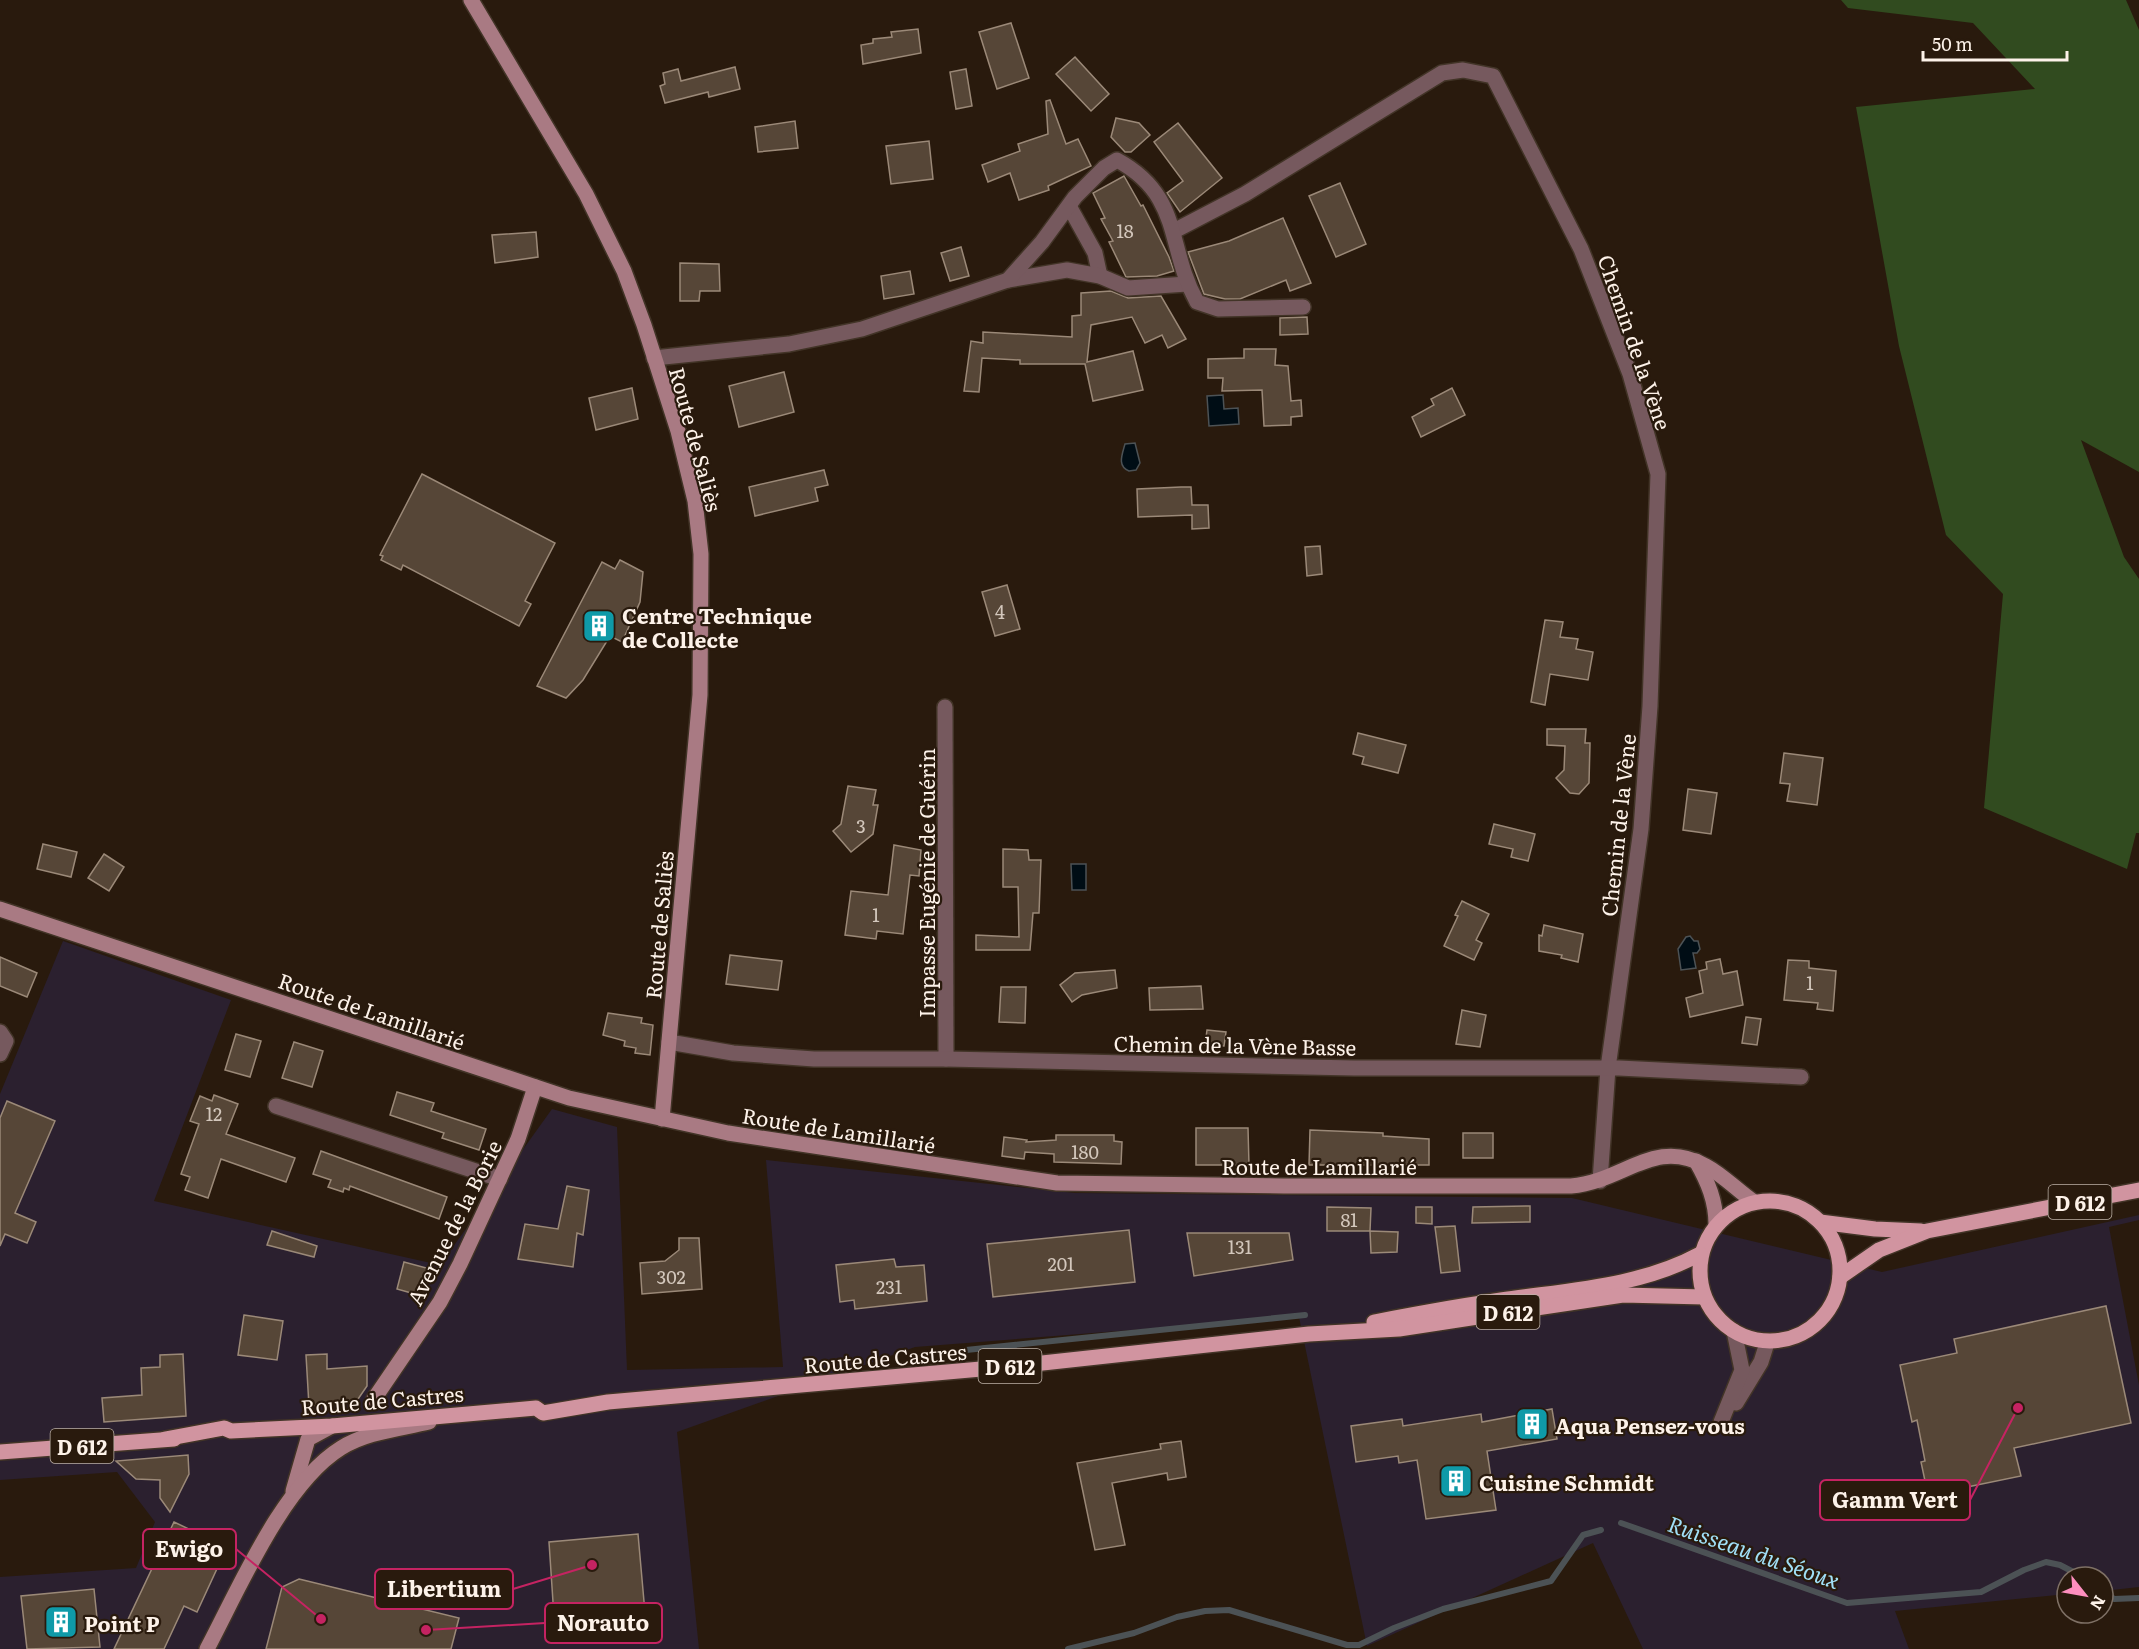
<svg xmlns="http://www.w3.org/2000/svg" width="2139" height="1649" font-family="Literata,serif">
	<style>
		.commercial { fill: #2b202f }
		.green { fill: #314b1f }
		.water { fill: #000d15; stroke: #4c5255; stroke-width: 1.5 }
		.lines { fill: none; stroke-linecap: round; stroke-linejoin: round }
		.stream { stroke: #4c5255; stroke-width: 6 }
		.building { fill: #564637; stroke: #9b8978; stroke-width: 1.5 }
		.street-casing { stroke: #423427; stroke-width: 18 }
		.secondary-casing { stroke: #423427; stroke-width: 18 }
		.primary-casing { stroke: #423427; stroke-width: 18 }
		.street { stroke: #76595e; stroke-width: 15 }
		.secondary { stroke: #a97a83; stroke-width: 15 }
		.primary { stroke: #d194a0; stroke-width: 15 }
		.labels { text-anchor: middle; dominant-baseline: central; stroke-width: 4.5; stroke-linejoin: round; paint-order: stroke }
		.number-label { font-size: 18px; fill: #d3c7bc }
		.shield { fill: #291a0d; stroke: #bdb1a7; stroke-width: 1.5 }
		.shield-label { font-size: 20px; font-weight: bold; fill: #fdf2e9 }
		.street-label { font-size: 21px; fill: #fdf2e9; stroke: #291a0d }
		.poi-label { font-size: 21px; font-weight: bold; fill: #fdf2e9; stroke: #291a0d; text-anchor: start }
		.water-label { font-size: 22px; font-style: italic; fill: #a1e0f7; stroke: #291a0d }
		.leader { fill: none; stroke: #c52362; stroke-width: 2 }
		.callout-dot { fill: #c52362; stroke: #291a0d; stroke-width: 2 }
		.callout { fill: #291a0d; stroke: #c52362; stroke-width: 2 }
		.callout-label { font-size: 22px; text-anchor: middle; font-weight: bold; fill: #fdf2e9 }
	</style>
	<rect width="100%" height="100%" fill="#291a0d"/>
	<polygon class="commercial" points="63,941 231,1000 154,1201 440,1265 552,1109 617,1127 627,1370 783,1367 766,1160 1075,1193 1572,1198 1882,1272 2139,1215 2139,1220 2109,1227 2139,1385 2139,1587 2103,1591 2103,1577 2067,1577 2067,1594 1895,1611 1909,1649 1643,1649 1593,1543 1367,1646 1299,1317 915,1347 677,1432 699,1649 0,1649 0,1577 136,1568 155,1522 117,1472 0,1480 0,1094"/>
	<polygon class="green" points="1841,0 2126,0 2139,30 2139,472 2081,440 2124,557 2139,579 2139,833 2136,833 2127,869 1984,808 2003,594 1946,535 1899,346 1856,107 2035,89 1973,23 1848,8"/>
	<g class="water">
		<polygon points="1223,395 1224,409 1238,408 1239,424 1209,426 1207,396"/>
		<path d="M1135,443L1140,463L1136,470L1129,471C1117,466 1122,455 1125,444Z"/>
		<polygon points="1071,864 1086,864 1086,890 1072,890"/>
		<polygon points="1690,936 1694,941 1698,941 1700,949 1697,953 1693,953 1696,968 1681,970 1678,949 1686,937"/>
	</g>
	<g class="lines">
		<g class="stream">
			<polyline points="966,1350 1305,1315"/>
			<polyline points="1621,1523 1847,1603 1981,1592 2024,1570 2046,1562 2060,1565 2083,1577"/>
			<polyline points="2103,1590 2114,1599 2139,1598"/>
			<polyline points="1068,1649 1134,1633 1177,1617 1205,1611 1229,1610 1347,1645 1359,1645 1394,1628 1443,1609 1551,1581 1583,1535 1601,1530"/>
		</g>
	</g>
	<g class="building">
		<polygon points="1011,23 1029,78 997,89 979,32"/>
		<polygon points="918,29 921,53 863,64 861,45 873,43 873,39 892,37 891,32"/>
		<polygon points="1075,57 1109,94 1091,111 1056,74"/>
		<polygon points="735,67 740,89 709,97 708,92 665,103 660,86 665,84 663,73 678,69 681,81"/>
		<polygon points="966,69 972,106 956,109 950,72"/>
		<polygon points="1050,100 1066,144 1078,139 1091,166 1048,186 1049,190 1019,200 1010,173 988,182 982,165 1020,151 1018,144 1048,134 1046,101"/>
		<polygon points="1116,118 1139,123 1150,135 1131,152 1125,152 1111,137"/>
		<polygon points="795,121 798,148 758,152 755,127"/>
		<polygon points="1178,123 1222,178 1180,212 1167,193 1183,181 1154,142"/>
		<polygon points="929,141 933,179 891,184 886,146"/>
		<polygon points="1124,176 1141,206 1143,205 1169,257 1174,271 1157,276 1126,277 1109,242 1113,241 1101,219 1105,218 1093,193"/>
		<polygon points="1340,183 1366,244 1336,257 1309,196"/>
		<polygon points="1283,218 1311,283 1290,291 1286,280 1240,299 1225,299 1204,294 1188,252 1229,241"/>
		<polygon points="536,232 538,257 495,263 492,235"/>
		<polygon points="961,247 969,276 950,281 941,253"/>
		<polygon points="680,263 719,264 720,291 700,291 699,301 680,301"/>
		<polygon points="910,271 914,294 884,299 881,276"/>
		<polygon points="1111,291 1128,298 1161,296 1186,339 1168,348 1162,335 1145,343 1132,317 1091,325 1087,362 1133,351 1143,390 1093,401 1085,364 1020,364 1020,360 982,358 979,392 964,391 971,341 983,343 983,332 1072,337 1072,316 1081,315 1081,293"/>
		<polygon points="1307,317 1308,334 1280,335 1280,318"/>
		<polygon points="1244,349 1276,349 1275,365 1288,366 1291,401 1301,400 1302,416 1291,417 1291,425 1264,426 1262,390 1222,391 1223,378 1208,378 1208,359 1244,358"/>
		<polygon points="784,372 794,412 739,427 729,386"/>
		<polygon points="632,388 638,419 596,430 589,398"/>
		<polygon points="1452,388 1465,415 1421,437 1412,417 1434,405 1431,399"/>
		<polygon points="824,470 828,485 815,488 818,501 755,516 749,487"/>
		<polygon points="422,474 555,543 525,601 531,604 519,626 403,565 401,570 381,560 383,556 380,555"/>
		<polygon points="1181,487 1191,487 1192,505 1208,505 1209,528 1192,529 1192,515 1138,517 1137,489"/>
		<polygon points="1320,546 1322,574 1307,576 1305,547"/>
		<polygon points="620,560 643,572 640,602 622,642 610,636 583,680 566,698 537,686 602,562 615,569"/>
		<polygon points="1007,585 1020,629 995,636 982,592"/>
		<polygon points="1545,620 1563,622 1560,637 1578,639 1576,649 1593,652 1588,680 1550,674 1545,705 1531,702"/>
		<polygon points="1547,729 1586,729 1585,743 1590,743 1589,783 1579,794 1570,793 1556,778 1564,770 1565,746 1547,745"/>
		<polygon points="1358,733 1406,745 1398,773 1362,764 1364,757 1353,754"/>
		<polygon points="1784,753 1823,758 1817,805 1787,801 1790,784 1780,783"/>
		<polygon points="848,786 876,790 873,805 878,805 873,834 851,852 833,831 841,824"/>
		<polygon points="1688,789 1717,793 1711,834 1683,830"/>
		<polygon points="1494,824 1535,834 1528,861 1511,857 1513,849 1489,844"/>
		<polygon points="43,844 77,852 71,877 37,869"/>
		<polygon points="894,845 921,850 919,876 910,875 903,934 877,931 876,939 845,935 851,891 888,895"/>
		<polygon points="1003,849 1028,850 1029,860 1041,860 1039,913 1033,913 1030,950 976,950 976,935 1019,937 1018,887 1003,887"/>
		<polygon points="104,854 124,867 109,891 88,878"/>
		<polygon points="1462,901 1489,914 1476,940 1482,943 1474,960 1444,946 1458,916 1455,915"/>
		<polygon points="1544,925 1583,934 1578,962 1561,958 1562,955 1539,951 1539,935 1542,936"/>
		<polygon points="730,955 782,961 778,990 726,984"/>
		<polygon points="0,957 37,973 27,997 0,986"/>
		<polygon points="1720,959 1723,974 1737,971 1743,1005 1690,1017 1686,998 1703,993 1699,971 1707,969 1706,962"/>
		<polygon points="1788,960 1809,961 1809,968 1836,971 1833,1011 1817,1009 1818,1003 1784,1000"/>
		<polygon points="1115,970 1117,988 1082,995 1072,1002 1060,985 1075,973"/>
		<polygon points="1201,986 1203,1009 1150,1010 1149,988"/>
		<polygon points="1001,987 1026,987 1025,1023 999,1022"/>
		<polygon points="1462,1010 1486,1015 1480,1047 1456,1044"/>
		<polygon points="608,1013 642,1018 641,1023 653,1025 650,1055 635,1053 636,1048 624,1046 625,1041 603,1035"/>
		<polygon points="1746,1017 1761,1019 1757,1045 1742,1043"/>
		<polygon points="1207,1030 1226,1032 1224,1046 1205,1045"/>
		<polygon points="236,1034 261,1041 250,1077 225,1070"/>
		<polygon points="294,1042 323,1051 312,1087 282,1078"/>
		<polygon points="397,1092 434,1103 431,1111 486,1129 479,1150 442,1138 444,1133 390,1115"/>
		<polygon points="214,1095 238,1104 226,1134 295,1158 286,1182 221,1159 208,1198 185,1190 190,1177 181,1174 199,1124 190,1121 200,1096 212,1101"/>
		<polygon points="7,1101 55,1121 15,1213 36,1222 27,1243 5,1234 0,1246 0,1118"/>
		<polygon points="1196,1128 1248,1128 1249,1165 1196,1165"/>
		<polygon points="1310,1130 1383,1133 1383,1136 1429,1139 1429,1165 1309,1165"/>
		<rect x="1463" y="1133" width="30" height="25"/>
		<polygon points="1056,1135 1114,1135 1114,1141 1122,1142 1121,1164 1054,1162 1054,1154 1025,1152 1024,1159 1002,1156 1004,1137 1027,1140 1026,1142 1056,1140"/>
		<polygon points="321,1151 447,1197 439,1219 350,1186 349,1190 344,1188 343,1192 328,1187 331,1180 313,1174"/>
		<polygon points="567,1186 589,1190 583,1235 577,1233 573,1267 518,1259 525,1224 558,1229"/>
		<polygon points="1530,1206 1530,1222 1472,1223 1473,1207"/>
		<polygon points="1327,1207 1371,1208 1370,1231 1327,1231"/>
		<polygon points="1416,1207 1432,1207 1432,1224 1416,1223"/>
		<polygon points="1455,1226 1460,1271 1441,1273 1435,1227"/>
		<polygon points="1129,1230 1135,1282 993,1297 987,1244"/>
		<polygon points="272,1231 317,1246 314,1257 267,1245"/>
		<polygon points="1370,1231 1398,1232 1397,1252 1371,1253"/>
		<polygon points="1187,1233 1289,1233 1293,1260 1194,1276"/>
		<polygon points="679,1238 699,1238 702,1289 642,1294 640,1263 665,1261 679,1250"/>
		<polygon points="894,1259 896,1267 924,1265 927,1301 855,1309 854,1300 840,1302 836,1265"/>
		<polygon points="404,1262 430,1269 422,1296 397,1289"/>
		<polygon points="2106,1306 2131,1423 2014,1448 2021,1476 1928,1495 1921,1462 1925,1461 1917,1420 1912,1422 1900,1365 1957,1353 1954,1339"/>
		<polygon points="244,1315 283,1321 277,1360 238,1355"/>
		<polygon points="183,1354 186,1416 104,1422 102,1398 142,1395 141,1368 160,1367 160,1355"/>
		<polygon points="327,1354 327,1369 367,1366 367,1386 356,1402 309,1406 306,1355"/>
		<polygon points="1552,1409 1557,1439 1487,1451 1496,1510 1426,1519 1417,1460 1399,1463 1398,1456 1356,1462 1351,1426 1402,1419 1403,1426 1481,1414 1482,1422"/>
		<polygon points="1181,1441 1186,1477 1168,1480 1167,1473 1112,1483 1125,1545 1095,1550 1077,1463 1161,1449 1160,1444"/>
		<polygon points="188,1455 189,1474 170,1512 160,1498 160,1480 136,1479 116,1461"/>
		<polygon points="174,1522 227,1547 197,1612 184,1606 164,1649 114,1649"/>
		<polygon points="638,1534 646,1624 555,1632 549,1542"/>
		<polygon points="299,1579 459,1618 451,1649 266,1649 282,1587"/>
		<polygon points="94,1589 100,1647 27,1649 21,1596"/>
	</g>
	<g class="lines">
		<g class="street-casing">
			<g id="street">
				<polyline points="1069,206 1095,253 1100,276"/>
				<polyline points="1174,231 1245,194 1442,73 1463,70 1493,76 1581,249 1630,374 1658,474 1650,706 1641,829 1608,1068 1600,1181"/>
				<polyline points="1008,280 1067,270 1100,276 1128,288 1187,284"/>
				<path d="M654,358L789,344L862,329L1008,280L1042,242L1075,197L1104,168L1117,160C1183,196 1166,246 1197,302L1218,309L1303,307"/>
				<polyline points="945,707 946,1059"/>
				<polyline points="0,1032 6,1041 0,1054"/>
				<polyline points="669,1042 733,1053 814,1059 946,1059 1354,1068 1619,1068 1801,1077"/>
				<polyline points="276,1106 500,1179"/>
				<polyline points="1736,1403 1761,1362 1767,1343"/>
				<polyline points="1721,1422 1742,1370 1734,1331"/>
			</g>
		</g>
		<g class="secondary-casing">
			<g id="secondary">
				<polyline points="471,0 586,194 624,271 644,325 678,431 695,501 701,554 700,695 662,1119"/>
				<path d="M0,909L569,1098L728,1133L1057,1183L1284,1186H1571C1625,1181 1654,1137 1706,1166C1723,1175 1738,1191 1754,1202"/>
				<path d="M1696,1161C1708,1182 1716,1201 1716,1225"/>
				<polyline points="374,1399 440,1302 460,1264 518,1139 535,1087"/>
				<polyline points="293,1491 308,1439 332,1426"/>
				<path d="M207,1649C239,1589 283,1484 341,1448C366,1432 400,1429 429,1422"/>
			</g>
		</g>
		<g class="primary-casing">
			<g id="primary">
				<circle cx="1770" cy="1271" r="70"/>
				<polyline points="1820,1222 1875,1229 1921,1231"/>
				<polyline points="1840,1277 1879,1250 1927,1231 2139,1190"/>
				<path d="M1374,1322C1416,1314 1458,1306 1501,1300C1568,1290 1639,1287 1700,1254"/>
				<polyline points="165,1439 224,1428 231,1431 332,1426 536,1408 543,1413 608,1402 1015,1366 1309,1334 1399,1329 1623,1295 1704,1297"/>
				<polyline points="0,1452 174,1439"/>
			</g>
		</g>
		<use href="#street" class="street"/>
		<use href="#secondary" class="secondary"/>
		<use href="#primary" class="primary"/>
	</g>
	<defs>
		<g id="building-square" transform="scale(1.725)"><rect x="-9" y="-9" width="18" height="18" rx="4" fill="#0f9aa8" stroke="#291a0d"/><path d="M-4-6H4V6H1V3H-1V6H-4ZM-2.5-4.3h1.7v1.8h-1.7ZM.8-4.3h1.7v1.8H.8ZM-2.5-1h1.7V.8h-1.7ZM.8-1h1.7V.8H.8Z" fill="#fff"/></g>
	</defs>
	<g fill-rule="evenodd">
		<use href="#building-square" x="599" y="626"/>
		<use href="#building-square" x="1532" y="1424"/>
		<use href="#building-square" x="1456" y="1481"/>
		<use href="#building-square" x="61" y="1622"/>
	</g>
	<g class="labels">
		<g class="number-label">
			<text x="1125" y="230">18</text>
			<text x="1000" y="611">4</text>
			<text x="861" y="825">3</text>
			<text x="876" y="914">1</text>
			<text x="1810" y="982">1</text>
			<text x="214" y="1113">12</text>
			<text x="1085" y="1151">180</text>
			<text x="1349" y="1219">81</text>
			<text x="1240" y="1246">131</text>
			<text x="1061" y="1263">201</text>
			<text x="671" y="1276">302</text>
			<text x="889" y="1286">231</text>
		</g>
		<g class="shield">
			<rect x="2048.5" y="1185" width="63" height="34" rx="4.5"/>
			<rect x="1476.5" y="1295" width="63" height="34" rx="4.5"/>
			<rect x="978.5" y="1349" width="63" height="34" rx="4.5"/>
			<rect x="50.5" y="1429" width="63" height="34" rx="4.5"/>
		</g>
		<g class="shield-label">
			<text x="2080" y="1202">D 612</text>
			<text x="1508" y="1312">D 612</text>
			<text x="1010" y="1366">D 612</text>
			<text x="82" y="1446">D 612</text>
		</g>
		<g class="street-label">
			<text transform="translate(1636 342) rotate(71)">Chemin de la Vène</text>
			<text transform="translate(697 439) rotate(75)">Route de Saliès</text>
			<text transform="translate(1617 825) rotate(-84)">Chemin de la Vène</text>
			<text transform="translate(925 883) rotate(-90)">Impasse Eugénie de Guérin</text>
			<text transform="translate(658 925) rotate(-85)">Route de Saliès</text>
			<text transform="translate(372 1010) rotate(19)">Route de Lamillarié</text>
			<text transform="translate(1235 1044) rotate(1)">Chemin de la Vène Basse</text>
			<text transform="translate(839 1129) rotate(9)">Route de Lamillarié</text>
			<text x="1319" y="1165">Route de Lamillarié</text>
			<text transform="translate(453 1222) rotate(-63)">Avenue de la Borie</text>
			<text transform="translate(885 1357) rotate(-5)">Route de Castres</text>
			<text transform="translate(382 1399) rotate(-5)">Route de Castres</text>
		</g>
		<g class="poi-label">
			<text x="622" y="614">Centre Technique<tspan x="622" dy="24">de Collecte</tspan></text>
			<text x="1555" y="1424">Aqua Pensez-vous</text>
			<text x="1479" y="1481">Cuisine Schmidt</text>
			<text x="84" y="1622">Point P</text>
		</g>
		<g class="water-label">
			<text transform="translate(1754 1551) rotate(19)">Ruisseau du Séoux</text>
		</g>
	</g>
	<path class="leader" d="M2018 1408L1970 1500M321 1619L236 1549M592 1565L513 1589M426 1630L545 1623"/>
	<g class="callout-dot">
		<circle cx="2018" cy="1408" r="6"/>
		<circle cx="321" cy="1619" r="6"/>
		<circle cx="592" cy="1565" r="6"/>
		<circle cx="426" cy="1630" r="6"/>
	</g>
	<g class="callout">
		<rect x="1820" y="1480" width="150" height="40" rx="6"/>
		<rect x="143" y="1529" width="93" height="40" rx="6"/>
		<rect x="375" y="1569" width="138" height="40" rx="6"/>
		<rect x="545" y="1603" width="117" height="40" rx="6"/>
	</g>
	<g class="callout-label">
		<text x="1895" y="1508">Gamm Vert</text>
		<text x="189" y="1557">Ewigo</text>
		<text x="444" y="1597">Libertium</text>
		<text x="603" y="1631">Norauto</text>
	</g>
	<g transform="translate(2085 1595) rotate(121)"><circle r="28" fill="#291a0d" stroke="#7e7065" stroke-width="1.5"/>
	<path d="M0-4.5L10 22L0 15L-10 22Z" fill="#fd8ebe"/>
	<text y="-9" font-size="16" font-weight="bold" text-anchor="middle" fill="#fdf2e9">N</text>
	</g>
	<path d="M1923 51v9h144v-9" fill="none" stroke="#fdf2e9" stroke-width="3"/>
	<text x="1932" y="51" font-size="18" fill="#fdf2e9" stroke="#291a0d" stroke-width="4.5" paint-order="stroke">50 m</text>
</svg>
